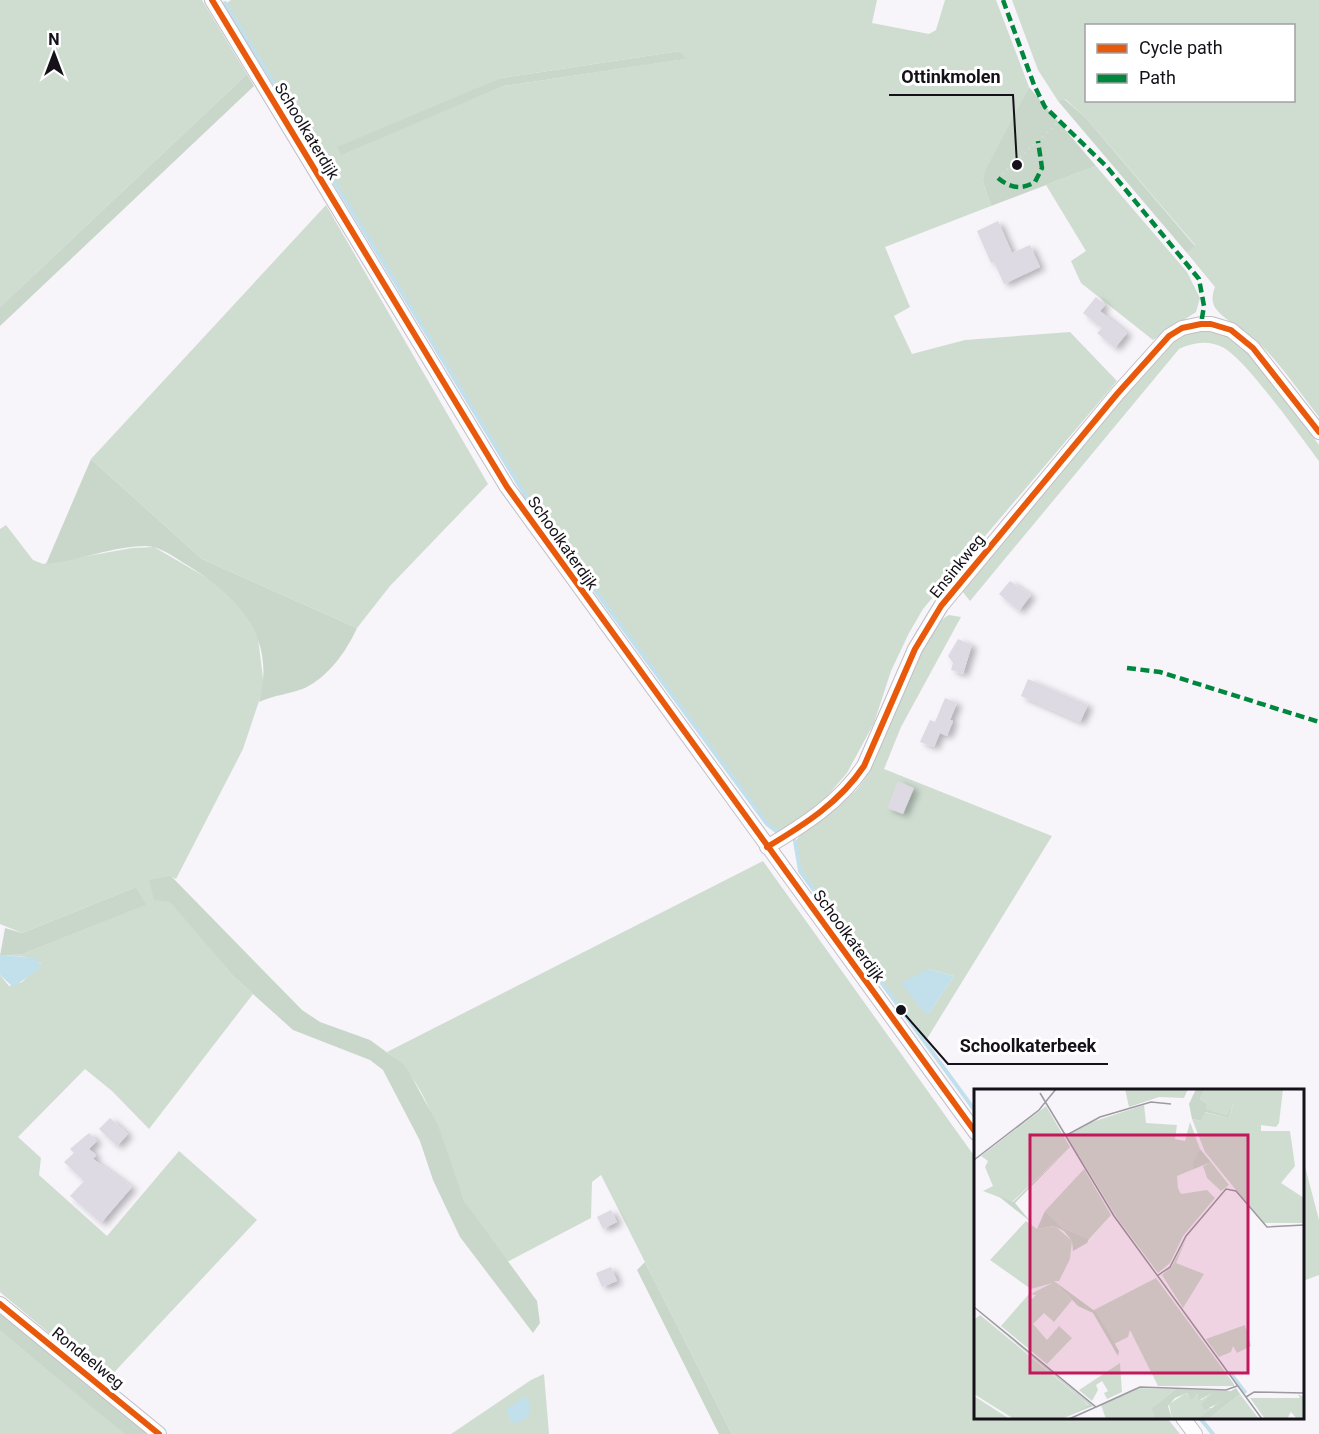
<svg xmlns="http://www.w3.org/2000/svg" width="1319" height="1434" font-family="Roboto,sans-serif">
	<style>
		.green { fill: #cfddd1; fill-rule: evenodd }
		.forest { fill: #c9d7cb }
		.water { fill: #c1e0eb }
		.lines { fill: none; stroke-linecap: round; stroke-linejoin: round }
		.stream { stroke: #c1e0eb; stroke-width: 4 }
		.building { fill: #dedae4; filter: url(#shadow) }
		.minor-casing { stroke: #c1bec5; stroke-width: 16 }
		.path { stroke: #dad9db; stroke-width: 2; stroke-dasharray: 1.5 4.5; stroke-linecap: butt }
		.minor { stroke: #fefdfe; stroke-width: 14 }
		.quiet { stroke: #00873e; stroke-width: 4.5; stroke-dasharray: 9 4.5; stroke-linecap: butt }
		.cycleway-casing { stroke: #fff; stroke-width: 10 }
		.cycleway { stroke: #e8590c; stroke-width: 6 }
		.labels { text-anchor: middle; dominant-baseline: central; stroke-width: 6; stroke-linejoin: round; paint-order: stroke }
		.street-label { font-size: 16px; fill: #151119; stroke: #fff }
		.inset-river { fill: none; stroke: #c1e0eb; stroke-width: 3 }
		.inset-road { fill: none; stroke: #9d99a0; stroke-width: 1.5 }
		.view { fill: #c2185b; fill-opacity: 0.15; stroke: #c2185b; stroke-width: 3 }
		.inset-edge { fill: none; stroke: #151119; stroke-width: 3 }
		.leader { fill: none; stroke: #151119; stroke-width: 2 }
		.callout-dot { fill: #151119; stroke: #fff; stroke-width: 2 }
		.callout-label { font-size: 18px; text-anchor: middle; font-weight: bold; fill: #151119; stroke: #fff; stroke-width: 6; stroke-linejoin: round; paint-order: stroke }
	</style>
	<defs>
		<filter id="shadow"><feDropShadow dx="5" dy="3" stdDeviation="3" flood-color="#0004"/></filter>
	</defs>
	<rect width="100%" height="100%" fill="#f7f4fa"/>
	<g class="green">
		<polygon points="0,0 202,0 247,74 0,307"/>
		<path d="M231,0H877L872,23L929,34L936,30L945,0H996L1029,87L983,182L991,206L885,247L910,307L894,316L912,354L965,340L1070,332L1117,381L923,609L909,633L891,671L874,723L847,773L828,795L795,823L776,831L767,824L527,498L225,4ZM680,51L685,59L504,86L340,154L501,78Z"/>
		<path d="M1012,0H1319V417C1300,393 1282,366 1260,344C1247,330 1228,324 1216,309C1211,302 1212,295 1215,287L1187,253L1195,245L1085,117L1065,99L1058,101L1038,70ZM1086,26H1294V100H1086Z"/>
		<polygon points="1096,166 1187,272 1200,298 1196,312 1153,340 1081,283 1071,261 1086,251 1046,185"/>
		<polygon points="326,205 488,484 390,586 357,628 202,559 91,459"/>
		<path d="M1217,326L1250,352L1319,445V461C1301,437 1246,360 1224,348C1209,340 1194,342 1179,349L970,601L962,591L966,582L1175,335Z"/>
		<polygon points="6,525 33,560 43,564 132,548 154,547 221,586 243,610 258,638 264,686 243,749 176,879 170,876 170,901 233,976 253,994 149,1129 112,1091 85,1069 18,1137 41,1158 39,1175 107,1236 179,1151 257,1220 106,1381 0,1292 0,975 9,986 22,982 41,963 26,957 6,955 23,954 145,905 136,887 22,933 0,924 0,529"/>
		<path d="M949,615L961,617L901,727L884,769L1052,836L925,1042L800,871L794,846C798,828 845,804 858,788C865,780 869,770 874,760C890,729 920,629 949,615ZM928,969L954,976L929,1013H925Z"/>
		<path d="M763,861L975,1157L976,1418H1167L1180,1434H732L601,1175L592,1182L591,1218L507,1262C491,1240 472,1218 460,1193C436,1143 436,1090 387,1052Z"/>
		<polygon points="1302,1155 1319,1220 1319,1275 1303,1281"/>
		<polygon points="0,1331 110,1422 124,1434 0,1434"/>
		<polygon points="544,1374 549,1434 451,1434 531,1380"/>
	</g>
	<g class="forest">
		<polygon points="680,51 686,59 504,86 341,155 337,147 501,78"/>
		<polygon points="247,74 254,86 0,326 0,307"/>
		<polygon points="1029,87 1096,166 991,206 983,182 985,171"/>
		<polygon points="1064,99 1085,117 1195,246 1187,253 1058,101"/>
		<path d="M91,459L202,559L357,628C346,652 329,676 305,688C290,694 274,695 259,702C277,638 238,596 187,565C174,557 160,546 145,546C114,546 78,561 46,564Z"/>
		<polygon points="171,876 302,1010 320,1022 370,1040 403,1064 409,1072 438,1125 464,1201 537,1301 540,1323 533,1333 460,1237 433,1180 420,1141 383,1070 370,1060 293,1030 233,976 170,902 154,900 149,880"/>
		<polygon points="136,887 146,905 23,954 0,956 5,928 22,933"/>
		<polygon points="645,1262 732,1434 719,1434 637,1270"/>
		<polygon points="0,1312 148,1434 124,1434 0,1331"/>
	</g>
	<g class="water">
		<polygon points="3,955 34,958 41,964 39,969 13,987 0,975 0,956"/>
		<polygon points="928,969 954,976 929,1013 925,1013 901,983"/>
		<polygon points="524,1397 529,1400 529,1416 517,1423 511,1422 506,1409"/>
	</g>
	<g class="lines">
		<g class="stream">
			<polyline points="225,3 527,498 767,824 776,831 782,830"/>
			<polyline points="795,841 800,871 976,1112"/>
			<polyline points="1200,1418 1213,1434"/>
		</g>
	</g>
	<g class="building">
		<polygon points="998,221 1012,253 1030,245 1040,267 1004,284 994,262 991,263 977,231"/>
		<polygon points="1096,297 1105,305 1100,311 1127,333 1115,348 1097,333 1102,328 1083,313"/>
		<polygon points="1010,581 1031,595 1019,611 999,594"/>
		<polygon points="958,639 972,645 963,674 951,670 953,663 948,656"/>
		<polygon points="1028,679 1088,705 1080,722 1021,696"/>
		<polygon points="945,698 957,703 950,720 953,721 947,736 940,733 934,747 920,742 930,720 935,722"/>
		<polygon points="898,781 914,788 903,814 887,808"/>
		<polygon points="110,1118 128,1134 117,1146 99,1129"/>
		<polygon points="89,1133 97,1141 89,1149 96,1155 93,1159 132,1187 101,1223 70,1196 84,1181 64,1162 74,1153 70,1149"/>
		<polygon points="611,1210 617,1222 603,1229 597,1217"/>
		<polygon points="611,1267 617,1281 602,1287 596,1273"/>
	</g>
	<g class="lines">
		<g class="minor-casing">
			<g id="minor">
				<polyline points="212,0 507,487 976,1133"/>
				<path d="M767,847C804,825 840,802 864,766L915,649L941,606L1117,394L1169,336L1182,328L1201,324H1211L1231,330L1253,348L1319,432"/>
				<polyline points="0,1304 159,1434"/>
				<polyline points="1183,1418 1195,1434"/>
			</g>
		</g>
		<polyline class="path" points="998,178 1058,122"/>
		<use href="#minor" class="minor"/>
		<g class="quiet">
			<polyline points="1003,0 1034,85 1045,107 1107,167 1199,279 1204,306 1201,324"/>
			<path d="M998,178C1010,188 1022,190 1035,182L1042,168L1038,141"/>
			<polyline points="1127,668 1160,672 1319,722"/>
		</g>
		<g class="cycleway-casing">
			<g id="cycleway">
				<polyline points="212,0 507,487 976,1133"/>
				<path d="M767,847C804,825 840,802 864,766L915,649L941,606L1117,394L1169,336L1182,328L1201,324H1211L1231,330L1253,348L1319,432"/>
				<polyline points="0,1304 159,1434"/>
			</g>
		</g>
		<use href="#cycleway" class="cycleway"/>
	</g>
	<g class="labels">
		<g class="street-label">
			<text transform="translate(307 131) rotate(59)">Schoolkaterdijk</text>
			<text transform="translate(563 543) rotate(55)">Schoolkaterdijk</text>
			<text transform="translate(957 566) rotate(-51)">Ensinkweg</text>
			<text transform="translate(849 936) rotate(54)">Schoolkaterdijk</text>
			<text transform="translate(88 1358) rotate(39)">Rondeelweg</text>
		</g>
	</g>
	<g transform="translate(974 1089)">
		<rect width="330" height="330" fill="#f7f4fa"/>
		<path d="M151,0H214L210,9L185,8L155,18ZM231,0H309L305,34L302,38L287,36V42H316L321,77L307,94L330,109V134H289L231,63L218,30L227,32L230,23L255,29L259,15L253,26L231,20L233,15L226,10ZM170,16L172,34L203,36L201,50L211,52L216,33L226,60L220,80L203,87L204,99L207,105L233,101L241,109L209,147L196,174L184,184L143,129L93,47L118,33ZM72,17L96,58L38,113L9,102L19,97L11,78L14,72L7,67ZM237,73L255,96L247,102L233,89L229,77ZM110,80L137,126L115,150L89,139L71,122ZM52,132L63,140L81,137L98,152L96,170L85,192H80L98,211L80,233L70,224L59,235L73,251L85,237L98,249L73,275L27,237L55,205L58,210L62,206L57,205L78,194L57,200L16,171ZM213,148L202,174L230,185L209,219L188,186L198,177ZM182,189L260,295V297H184L156,241L154,248L140,255L120,221ZM6,226L109,311L115,317L87,330H40L0,305V231ZM271,236L277,257L263,264L259,257L257,263L245,268L232,250ZM146,274L148,303L133,310L130,304L134,302L128,292L122,296L124,301L118,312L105,301ZM162,299L202,300L177,319L181,330H132L127,316ZM212,304L219,310L222,305L227,311L237,305L229,319H238L246,310L248,312L229,329L198,330L195,315ZM266,305L285,330H235ZM324,305L330,308V330H323L317,323L313,330H291L276,309H326ZM0,307L31,327L36,330H0Z" fill="#cfddd1"/>
		<path d="M222,0H245H231L226,10L233,15L232,20L253,26L259,14L255,29L231,23L227,32L218,30L215,15ZM96,58L41,114L57,133L23,106L39,113ZM226,60L237,73L220,80L219,74ZM71,122L89,139L115,150L113,154L99,162L98,152L90,142L80,137L63,140ZM80,192L122,223L145,262L144,267L119,224L104,217ZM0,219L119,317L87,330L115,316ZM262,299L266,305L235,330H224L248,312L231,321L227,316L237,305L225,311L223,305L218,311L213,304L201,309L194,317L198,330H181L177,319L202,300L257,302Z" fill="#c9d7cb"/>
		<path class="inset-river" d="M256,283L272,304"/>
		<path class="inset-road" d="M66,4L140,127L288,330M91,47L126,28L177,13L197,15M0,71L65,21L82,0M183,187L196,178L212,147L252,100L262,102L293,138L330,136M0,218L122,318L166,298L252,301L263,297M272,308L280,303L330,304M95,330L122,318"/>
		<path class="view" d="M56,46H274V284H56Z"/>
		<rect width="330" height="330" class="inset-edge"/>
	</g>
	<path class="leader" d="M1017 165L1013 95H889M901 1010L948 1064H1108"/>
	<g class="callout-dot">
		<circle cx="1017" cy="165" r="6"/>
		<circle cx="901" cy="1010" r="6"/>
	</g>
	<g class="callout-label">
		<text x="951" y="83">Ottinkmolen</text>
		<text x="1028" y="1052">Schoolkaterbeek</text>
	</g>
	<rect x="1085" y="24" width="210" height="78" fill="#ffffff" stroke="#a1a0a3" stroke-width="1.5"/>
	<rect x="1097" y="44" width="30" height="9" fill="#e8590c" stroke="#a1a0a3" stroke-width="1.5"/>
	<text x="1139" y="54" font-size="18" fill="#151119">Cycle path</text>
	<rect x="1097" y="74" width="30" height="9" fill="#00873e" stroke="#a1a0a3" stroke-width="1.5"/>
	<text x="1139" y="84" font-size="18" fill="#151119">Path</text>
	<g transform="translate(54 54)" stroke="#ffffff" stroke-width="4.5" paint-order="stroke">
	<path d="M0-4.5L10 22L0 15L-10 22Z" fill="#151119"/>
	<text y="-9" font-size="16" font-weight="bold" text-anchor="middle" fill="#151119">N</text>
	</g>
</svg>
